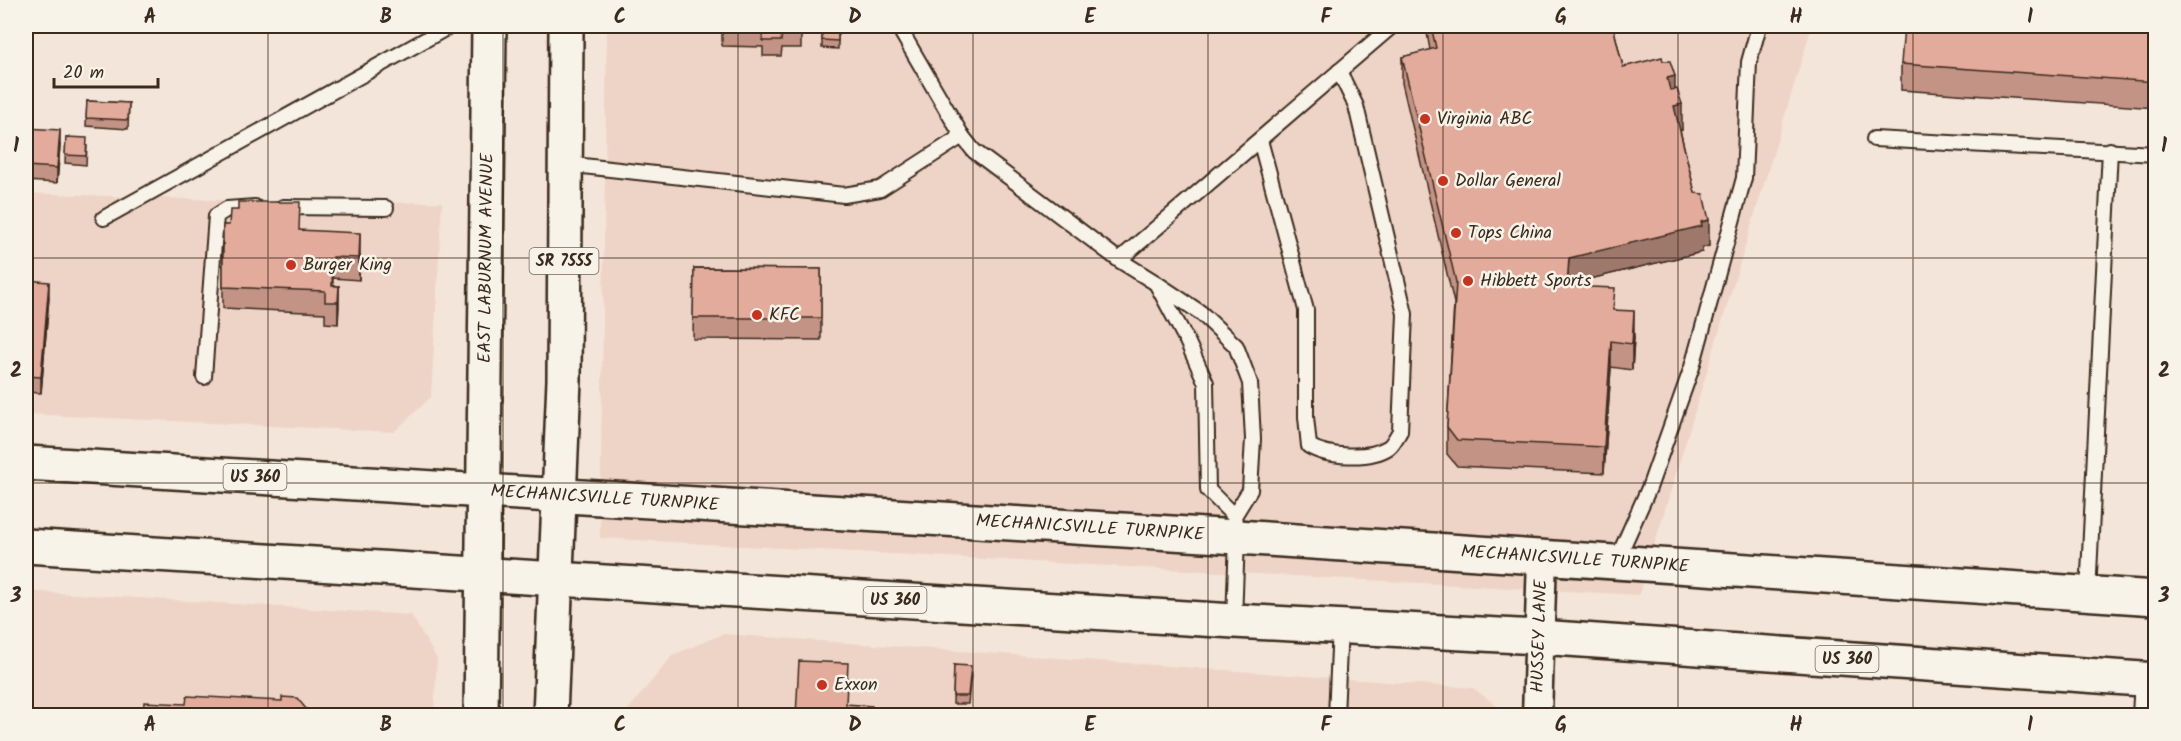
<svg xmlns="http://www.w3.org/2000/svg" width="2181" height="741" font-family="Kalam,sans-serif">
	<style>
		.built { fill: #eed4c6 }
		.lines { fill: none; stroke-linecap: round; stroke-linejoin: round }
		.service-casing { stroke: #3b2a1e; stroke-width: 18 }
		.minor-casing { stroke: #3b2a1e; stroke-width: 33 }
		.primary-casing { stroke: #3b2a1e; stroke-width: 38 }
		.trunk-casing { stroke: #3b2a1e; stroke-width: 38 }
		.service { stroke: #f7f3e8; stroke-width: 14 }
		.minor { stroke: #f7f3e8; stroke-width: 28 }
		.primary { stroke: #f7f3e8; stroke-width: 33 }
		.trunk { stroke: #f7f3e8; stroke-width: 33 }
		.wall { fill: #c39385; stroke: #3b2a1e; stroke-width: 1.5 }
		.shaded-wall { fill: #9f786c; stroke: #3b2a1e; stroke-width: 1.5 }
		.building { fill: #e3ab9b; stroke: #3b2a1e; stroke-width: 1.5 }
		.grid { fill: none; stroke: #3b2a1e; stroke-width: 1.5; stroke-opacity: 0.55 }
		.poi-dot { fill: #c8321e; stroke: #f7f3e8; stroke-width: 2 }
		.labels { text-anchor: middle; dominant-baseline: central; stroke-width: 5; stroke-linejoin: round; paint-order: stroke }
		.shield { fill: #f7f3e8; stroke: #73665b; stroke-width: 1.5 }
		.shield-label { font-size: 16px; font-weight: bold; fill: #3b2a1e }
		.poi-label { font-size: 18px; fill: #3b2a1e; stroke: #f7f3e8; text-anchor: start }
		.street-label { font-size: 18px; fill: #3b2a1e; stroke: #f7f3e8 }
		.neatline { fill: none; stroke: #3b2a1e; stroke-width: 2 }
		.grid-label { font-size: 20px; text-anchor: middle; font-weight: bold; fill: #3b2a1e }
	</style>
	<rect width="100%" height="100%" fill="#f3e5d9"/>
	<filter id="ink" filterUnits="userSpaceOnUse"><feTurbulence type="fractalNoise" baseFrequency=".0167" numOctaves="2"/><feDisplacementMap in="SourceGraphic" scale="12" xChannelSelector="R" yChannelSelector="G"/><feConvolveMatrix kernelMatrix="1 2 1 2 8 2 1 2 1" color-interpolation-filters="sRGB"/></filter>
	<g filter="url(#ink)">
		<g class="built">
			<polygon points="607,26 1812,26 1639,595 600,538"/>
			<polygon points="26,193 324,204 442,202 431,397 394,432 26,414"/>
			<polygon points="26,591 411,615 437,659 434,715 26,715"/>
			<polygon points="723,634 1473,688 1501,709 1500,716 623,716 673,655"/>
		</g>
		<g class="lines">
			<g class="service-casing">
				<g id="service">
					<polyline points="898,26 962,136 974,151 1119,260 1156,283"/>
					<polyline points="1874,139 2156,154"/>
					<path d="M1260,140L1306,310V417L1309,446C1327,457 1370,460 1389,447C1393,444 1397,436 1400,431L1405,314L1356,106L1339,71"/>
					<polyline points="565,164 844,195 880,189 962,136"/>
					<polyline points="283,207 386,208"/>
					<polyline points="104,218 450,26"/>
					<polyline points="1119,260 1392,26"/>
					<polyline points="204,377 216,216 227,209 255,207"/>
					<polyline points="1234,516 1208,490 1206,383 1187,341 1156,283 1201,313 1236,346 1250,383 1253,439 1250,490 1234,516 1237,537 1234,621"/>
					<polyline points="1616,562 1649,488 1692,367 1744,178 1749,62 1759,26"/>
					<polyline points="2088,594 2110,150"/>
					<polyline points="1336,716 1340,626"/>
					<polyline points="2140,716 2142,679"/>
				</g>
			</g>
			<g class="minor-casing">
				<g id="minor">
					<path id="s1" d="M1537,716L1542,557"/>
				</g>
			</g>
			<g class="primary-casing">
				<g id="primary">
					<path id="s2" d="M481,716L489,26"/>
					<polyline points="550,716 564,380 566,26"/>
				</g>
			</g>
			<g class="trunk-casing">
				<g id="trunk">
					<path id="s3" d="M26,463L1237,537L2156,598"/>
					<polyline points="26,546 1234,621 1539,637 2156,680"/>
				</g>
			</g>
			<use href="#service" class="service"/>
			<use href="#minor" class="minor"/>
			<use href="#primary" class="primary"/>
			<use href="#trunk" class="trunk"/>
		</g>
		<g class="wall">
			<polygon points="722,26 813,26 813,30 801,30 801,48 782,48 781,56 763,56 763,47 722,46"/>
			<polygon points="822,26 838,26 838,49 822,48"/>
			<polygon points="1427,26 1613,26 1623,67 1663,61 1675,89 1682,130 1680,130 1695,193 1709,246 1702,248 1702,252 1569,284 1569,286 1615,310 1634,337 1632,370 1611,367 1604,473 1457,466 1447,454 1447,427 1454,303 1402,83 1402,57 1430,50 1427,33"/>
			<polygon points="2156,26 2156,108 1901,90 1901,64"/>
			<polygon points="87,101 129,103 128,129 86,126"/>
			<polygon points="26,128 60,145 57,183 26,181"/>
			<polygon points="66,137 87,146 86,165 65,163"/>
			<polygon points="223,225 300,230 360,255 359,280 333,278 333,286 339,286 338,324 325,323 325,313 223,308"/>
			<polygon points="694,268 821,269 821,340 693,339"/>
			<polygon points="26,280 49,297 41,393 26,392"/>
			<polygon points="954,665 971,674 968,704 953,704"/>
		</g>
		<g class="shaded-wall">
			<polygon points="1675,76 1675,103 1667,104 1667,78"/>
			<polygon points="1682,104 1682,130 1674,132 1674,106"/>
			<polygon points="60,130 60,145 57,183 57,168"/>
			<polygon points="1709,220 1709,246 1702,248 1702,252 1569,284 1567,312 1567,286 1569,258"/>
			<polygon points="360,233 360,255 359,280 359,258"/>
			<polygon points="49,282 49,297 41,393 41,377"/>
			<polygon points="339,286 339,308 338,324 338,302"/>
			<polygon points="1634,311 1634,337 1632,370 1632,344"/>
			<polygon points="1611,341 1611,367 1604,473 1604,447"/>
		</g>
		<g class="building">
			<polygon points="722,26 801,26 801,33 782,32 781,41 763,41 763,32 722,31"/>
			<polygon points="822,26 838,26 838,41 822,40"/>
			<polygon points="1431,26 1613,26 1623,67 1662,57 1663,61 1670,61 1675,76 1667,78 1670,90 1677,89 1682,104 1674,106 1695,193 1703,194 1709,220 1701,222 1702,226 1569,258 1567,286 1615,288 1613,310 1634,311 1632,344 1611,341 1604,447 1457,440 1447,427 1456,282 1402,57 1436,48"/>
			<polygon points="1904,26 2156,26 2156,82 1901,64"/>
			<polygon points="87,101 129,103 128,120 86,118"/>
			<polygon points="26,128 60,130 57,168 26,166"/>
			<polygon points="66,137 87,138 86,156 65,155"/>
			<polygon points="238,202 300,202 299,230 360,233 359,258 333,257 332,286 339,286 338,302 325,302 325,291 223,287 223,225 229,225 230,210 238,210"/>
			<polygon points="694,268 821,269 821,318 693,318"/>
			<polygon points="26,280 49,282 41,377 26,376"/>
			<polygon points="799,661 848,663 846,704 872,706 871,716 796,716"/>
			<polygon points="954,665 971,666 968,696 953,696"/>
			<polygon points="187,696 282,701 282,697 297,698 312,716 143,716 144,702 186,704"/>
		</g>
	</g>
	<path class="grid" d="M268,26V716M503,26V716M738,26V716M973,26V716M1208,26V716M1443,26V716M1678,26V716M1913,26V716M26,258H2156M26,483H2156"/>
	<g class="poi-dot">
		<circle cx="1425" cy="119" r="6"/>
		<circle cx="1443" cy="181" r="6"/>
		<circle cx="1456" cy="233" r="6"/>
		<circle cx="291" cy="265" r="6"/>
		<circle cx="1468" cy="281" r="6"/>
		<circle cx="757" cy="315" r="6"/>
		<circle cx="822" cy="685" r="6"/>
	</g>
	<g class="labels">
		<g class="shield">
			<rect x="529.5" y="248" width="69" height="26" rx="4.5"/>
			<rect x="223.5" y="464" width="63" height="26" rx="4.5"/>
			<rect x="863.5" y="587" width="63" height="26" rx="4.5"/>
			<rect x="1815.5" y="646" width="63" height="26" rx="4.5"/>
		</g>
		<g class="shield-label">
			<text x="564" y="261">SR 7555</text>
			<text x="255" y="477">US 360</text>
			<text x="895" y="600">US 360</text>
			<text x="1847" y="659">US 360</text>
		</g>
		<g class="poi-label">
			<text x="1437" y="119">Virginia ABC</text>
			<text x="1455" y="181">Dollar General</text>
			<text x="1468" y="233">Tops China</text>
			<text x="303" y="265">Burger King</text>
			<text x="1480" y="281">Hibbett Sports</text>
			<text x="769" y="315">KFC</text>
			<text x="834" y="685">Exxon</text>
		</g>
		<g class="street-label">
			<text stroke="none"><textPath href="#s2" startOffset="458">EAST LABURNUM AVENUE</textPath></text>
			<text stroke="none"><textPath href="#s3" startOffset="580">MECHANICSVILLE TURNPIKE</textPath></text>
			<text stroke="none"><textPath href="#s3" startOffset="1066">MECHANICSVILLE TURNPIKE</textPath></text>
			<text stroke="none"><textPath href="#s3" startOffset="1552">MECHANICSVILLE TURNPIKE</textPath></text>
			<text stroke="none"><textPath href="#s1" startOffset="80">HUSSEY LANE</textPath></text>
		</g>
	</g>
	<rect width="2181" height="741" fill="none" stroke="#f7f3e8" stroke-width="66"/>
	<path d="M54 78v9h104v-9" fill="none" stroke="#3b2a1e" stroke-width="3"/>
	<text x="63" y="78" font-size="18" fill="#3b2a1e" stroke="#f7f3e8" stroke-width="4.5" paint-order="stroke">20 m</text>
	<rect x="33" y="33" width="2115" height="675" class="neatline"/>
	<g class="grid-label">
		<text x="150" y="23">A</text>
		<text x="386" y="23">B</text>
		<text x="620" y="23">C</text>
		<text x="855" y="23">D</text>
		<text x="1090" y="23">E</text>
		<text x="1326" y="23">F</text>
		<text x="1561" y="23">G</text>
		<text x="1796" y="23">H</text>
		<text x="2030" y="23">I</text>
		<text x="16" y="152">1</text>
		<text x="2164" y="152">1</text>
		<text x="16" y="377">2</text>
		<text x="2164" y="377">2</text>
		<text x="16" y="602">3</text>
		<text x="2164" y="602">3</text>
		<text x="150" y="731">A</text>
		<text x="386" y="731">B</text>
		<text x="620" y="731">C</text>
		<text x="855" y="731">D</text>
		<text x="1090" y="731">E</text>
		<text x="1326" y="731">F</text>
		<text x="1561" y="731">G</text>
		<text x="1796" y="731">H</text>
		<text x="2030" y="731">I</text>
	</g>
</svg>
